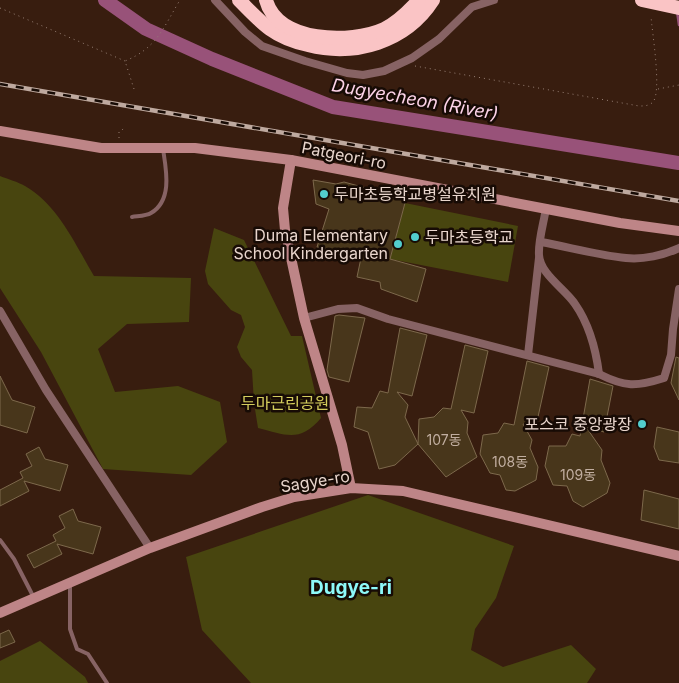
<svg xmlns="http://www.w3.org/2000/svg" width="679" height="683" font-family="Inter,'Noto Sans KR',sans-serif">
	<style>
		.green { fill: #48450f }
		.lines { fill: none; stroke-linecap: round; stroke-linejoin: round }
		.stream { stroke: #985279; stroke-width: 2.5 }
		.river { stroke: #985279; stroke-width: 14 }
		.building { fill: #48361b; stroke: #7d694c }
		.path { stroke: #978075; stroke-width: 1; stroke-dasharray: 1 4; stroke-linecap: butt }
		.lane { stroke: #876364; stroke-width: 4 }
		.street { stroke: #876364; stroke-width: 8 }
		.secondary { stroke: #be8587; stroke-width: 10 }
		.highway { stroke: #fac4c5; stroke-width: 14 }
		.rail-casing { stroke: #bea99f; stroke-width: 4.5 }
		.rail { stroke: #170b05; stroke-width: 2.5; stroke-dasharray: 8; stroke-linecap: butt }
		.poi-dot { fill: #52cdcd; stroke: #170b05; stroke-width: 2 }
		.labels { text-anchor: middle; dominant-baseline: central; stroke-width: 5; stroke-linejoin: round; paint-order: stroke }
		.number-label { font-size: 14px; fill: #c1aea0 }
		.street-label { font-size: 16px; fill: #e9d6cd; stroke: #170b05 }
		.poi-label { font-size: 16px; fill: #e9d6cd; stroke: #170b05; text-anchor: start }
		.park-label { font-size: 16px; fill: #d4cd5d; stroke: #170b05 }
		.water-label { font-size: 18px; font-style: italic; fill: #fdd3e8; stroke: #170b05 }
		.quarter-label { font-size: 19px; font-weight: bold; fill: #8df9f9; stroke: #170b05 }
	</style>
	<rect width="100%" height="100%" fill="#381d0f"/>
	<g class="green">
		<path d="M0,176C8,179 18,182 25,186C58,205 75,244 94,276L191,278L189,322L127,324L98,349L115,392L178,386L220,402L227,442L191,475L103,469L41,352L0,288Z"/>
		<polygon points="405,203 518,226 508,282 390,259"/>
		<path d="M214,228L244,240L291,336H302L321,418C300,443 286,435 258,428L254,403L252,370L241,357L237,347L245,327L241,315L231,310L208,284L205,271Z"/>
		<polygon points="368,495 514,546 496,598 475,629 471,650 503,667 571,645 596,669 587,683 251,683 202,630 186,557"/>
		<polygon points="40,641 85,677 88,683 0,683 0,661"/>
	</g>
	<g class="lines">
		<polyline class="stream" points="677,11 679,25"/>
		<polyline class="river" points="105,0 146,29 212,59 333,107 679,163"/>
	</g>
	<g class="building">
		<polygon points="313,180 336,184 344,182 399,197 405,203 390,259 426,269 417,302 381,289 380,282 357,277 361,258 317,247 329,209 316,204"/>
		<polygon points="339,315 365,318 349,382 329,377 327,370 335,316"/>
		<polygon points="400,328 427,335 412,396 397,392 408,405 405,417 418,444 395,465 379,469 368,432 354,427 357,407 372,408 380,391 388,393"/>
		<polygon points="465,345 488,351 474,413 461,410 468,422 467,433 477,457 446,477 418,444 419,419 434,417 443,408 451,409"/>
		<polygon points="676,357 679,358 679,400 671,383"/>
		<polygon points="527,361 549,367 536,426 523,424 532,440 530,448 538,467 536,480 515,491 506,490 500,475 490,473 480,454 483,435 498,433 504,423 514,425"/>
		<polygon points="0,376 12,400 35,407 27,433 0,425"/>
		<polygon points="590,379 613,386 604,432 586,427 602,450 601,460 610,483 607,493 583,507 573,501 567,486 553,485 545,466 549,446 566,446 572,434 580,436"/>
		<polygon points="657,427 679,432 679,463 659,460 654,447"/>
		<polygon points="39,447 45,459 68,465 60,491 24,481 29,491 0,506 0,490 23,478 20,472 32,466 26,454"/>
		<polygon points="644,490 679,499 679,529 641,520"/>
		<polygon points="73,509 78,521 101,527 93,554 57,544 62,554 34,568 27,555 56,541 53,535 65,528 59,516"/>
		<polygon points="9,630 15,642 0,648 0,634"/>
	</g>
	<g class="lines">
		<g class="path">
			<polyline points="0,8 125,61"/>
			<path d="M415,66L639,106C644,106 649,106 653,102C662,91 652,32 651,16"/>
			<path d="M134,89L125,61C157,48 163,28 180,0"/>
			<polyline points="658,89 679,85"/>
			<polyline points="119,138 119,132 126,127"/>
		</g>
		<g class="lane">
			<path d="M132,217C138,216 146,216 151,213C173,200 166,169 163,149"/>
			<polyline points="0,540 14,559 34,598"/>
			<polyline points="70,585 70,629 77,649 88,654 107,683"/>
		</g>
		<g class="street">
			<polyline points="215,0 245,32 262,46 305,61 347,73 363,75 384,71 412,58 439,39 472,7 494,0"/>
			<path d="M546,208C544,222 538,241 539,255C540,274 565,289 575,304C589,324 596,350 599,374"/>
			<path d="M541,242C569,247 597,255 626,258C643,260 664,255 679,248"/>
			<polyline points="0,311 46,390 150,548"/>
			<path d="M304,318L338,309L357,308L388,319L599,374C625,387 636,387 664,378L671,355L673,329L679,289"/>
			<polyline points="528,355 539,258"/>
		</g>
		<g class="secondary">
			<polyline points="0,131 101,148 195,148 291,160 620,223 679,231"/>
			<polyline points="291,160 283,208 285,230 304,318 342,445 351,488"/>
			<polyline points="0,613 150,548 262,507 294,497 351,488 403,491 679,556"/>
		</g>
		<g class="highway">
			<path d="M239,0C249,10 259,21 270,29C281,37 295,42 308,45C355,57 406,42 433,0"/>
			<path d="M266,0C277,43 351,44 384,29C397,23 409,11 419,0"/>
			<polyline points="642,0 679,8"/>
		</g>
		<g class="rail-casing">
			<polyline id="rail" points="0,84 679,201"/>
		</g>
		<use href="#rail" class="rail"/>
	</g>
	<g class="poi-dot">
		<circle cx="324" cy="194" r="5"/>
		<circle cx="415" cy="237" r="5"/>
		<circle cx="398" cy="244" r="5"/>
		<circle cx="642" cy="424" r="5"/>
	</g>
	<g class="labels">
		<g class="number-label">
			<text x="444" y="439">107동</text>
			<text x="510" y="461">108동</text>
			<text x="578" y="474">109동</text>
		</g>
		<g class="street-label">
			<text transform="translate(344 155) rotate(11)">Patgeori-ro</text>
			<text transform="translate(315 481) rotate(-9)">Sagye-ro</text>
		</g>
		<g class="poi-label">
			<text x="334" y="194">두마초등학교병설유치원</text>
			<text x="388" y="235" text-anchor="end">Duma Elementary<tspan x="388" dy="18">School Kindergarten</tspan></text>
			<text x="425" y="237">두마초등학교</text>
			<text x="632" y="424" text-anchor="end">포스코 중앙광장</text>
		</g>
		<g class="park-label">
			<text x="285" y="403">두마근린공원</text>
		</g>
		<g class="water-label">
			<text transform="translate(415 99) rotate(10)">Dugyecheon (River)</text>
		</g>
		<g class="quarter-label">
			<text x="351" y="587">Dugye-ri</text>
		</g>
	</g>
</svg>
